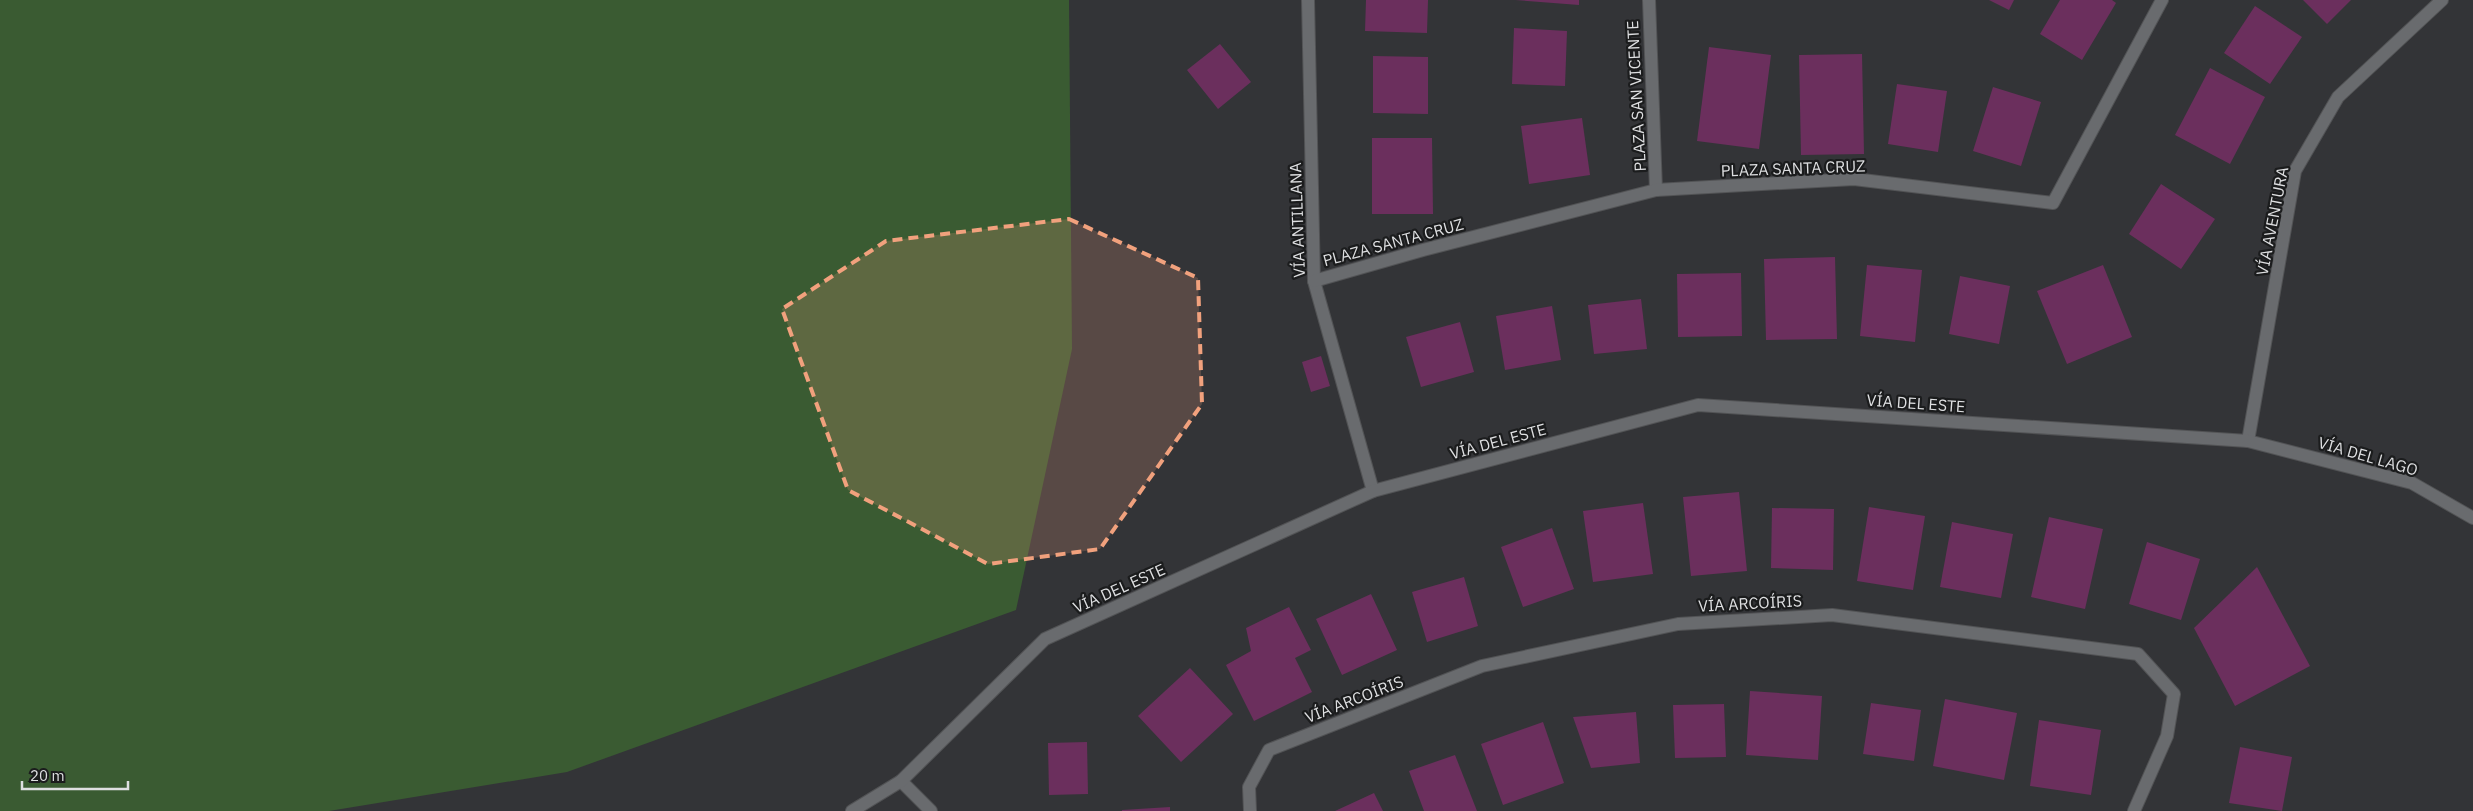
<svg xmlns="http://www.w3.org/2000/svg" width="2473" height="811" font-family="'IBM Plex Sans',sans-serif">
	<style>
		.green { fill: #3a5b32 }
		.building { fill: #6b2f5d }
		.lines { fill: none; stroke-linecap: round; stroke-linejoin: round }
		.street-casing { stroke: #525355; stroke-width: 14 }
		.street { stroke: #696b6e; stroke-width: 12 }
		.marked { fill: #f1a17d; fill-opacity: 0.2; stroke: #f1a17d; stroke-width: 4; stroke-dasharray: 10 6; stroke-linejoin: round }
		.labels { text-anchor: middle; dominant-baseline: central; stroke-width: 4.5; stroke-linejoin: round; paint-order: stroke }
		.street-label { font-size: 16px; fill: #dedfe1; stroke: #1b1c1d }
	</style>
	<rect width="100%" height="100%" fill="#333437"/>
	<polygon class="green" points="0,0 1069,0 1072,349 1016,610 567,772 329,811 0,811"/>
	<g class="building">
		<polygon points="1366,0 1428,0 1427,33 1365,31"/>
		<polygon points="1515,0 1579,0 1579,5"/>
		<polygon points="1989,0 2014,0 2009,10"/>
		<polygon points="2060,0 2112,0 2116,3 2082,60 2040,34"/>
		<polygon points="2303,0 2351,0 2327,24"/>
		<polygon points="2255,6 2302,37 2270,84 2224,53"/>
		<polygon points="1514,28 1567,31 1565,86 1512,84"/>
		<polygon points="1220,44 1251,82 1218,109 1187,70"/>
		<polygon points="1709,47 1771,55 1759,149 1697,141"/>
		<polygon points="1862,54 1864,154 1801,155 1799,55"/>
		<polygon points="1373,56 1428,57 1428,114 1373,113"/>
		<polygon points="2210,68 2265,97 2230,164 2175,135"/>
		<polygon points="1897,84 1947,91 1938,152 1888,144"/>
		<polygon points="1993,87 2041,102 2021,166 1973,151"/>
		<polygon points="1582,118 1590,175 1529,184 1521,126"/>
		<polygon points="1372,138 1432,138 1433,214 1372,214"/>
		<polygon points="2161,184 2215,219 2181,269 2129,234"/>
		<polygon points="1835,257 1837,339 1766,340 1764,259"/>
		<polygon points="1867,265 1922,270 1915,342 1860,336"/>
		<polygon points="2103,265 2132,337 2067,364 2037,291"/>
		<polygon points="1741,273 1742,336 1678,337 1677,274"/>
		<polygon points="1960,276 2010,286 1999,344 1949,334"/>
		<polygon points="1641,299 1647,349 1594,354 1588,305"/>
		<polygon points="1552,306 1561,360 1505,370 1496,316"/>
		<polygon points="1460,322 1474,372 1421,387 1406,337"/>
		<polygon points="1321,356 1330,386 1311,392 1302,362"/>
		<polygon points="1739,492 1747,571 1691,576 1683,497"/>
		<polygon points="1643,503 1653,574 1593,582 1583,511"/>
		<polygon points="1869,507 1925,516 1913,590 1857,581"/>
		<polygon points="1772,508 1834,509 1833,570 1771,568"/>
		<polygon points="2049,517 2103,529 2085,609 2031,597"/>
		<polygon points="1952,522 2013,534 2001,598 1940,587"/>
		<polygon points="1552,528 1574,589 1523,607 1501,547"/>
		<polygon points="2147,542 2200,559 2181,620 2129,604"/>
		<polygon points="2257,567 2310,666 2235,706 2194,628"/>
		<polygon points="1464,577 1478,626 1427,642 1412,592"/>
		<polygon points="1371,594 1397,650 1342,675 1316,619"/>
		<polygon points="1289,607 1311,650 1295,658 1312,692 1254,721 1226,665 1251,651 1246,628"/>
		<polygon points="1190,668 1233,714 1181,762 1138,716"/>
		<polygon points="1750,691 1822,696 1818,760 1746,755"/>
		<polygon points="1945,699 2017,713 2004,780 1933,766"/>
		<polygon points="1871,703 1921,710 1914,761 1863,754"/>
		<polygon points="1724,704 1726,757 1675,758 1673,705"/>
		<polygon points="1636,712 1640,763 1591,768 1573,717"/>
		<polygon points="2039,720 2101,730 2091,795 2030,786"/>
		<polygon points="1543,722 1564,783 1503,805 1481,744"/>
		<polygon points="1087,742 1088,794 1049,795 1048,743"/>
		<polygon points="2240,747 2292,757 2282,811 2229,803"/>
		<polygon points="1455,755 1477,811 1424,811 1409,771"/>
		<polygon points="1374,793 1383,811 1335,811"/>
		<polygon points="1170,807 1170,811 1122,811 1122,810"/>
	</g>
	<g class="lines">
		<g class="street-casing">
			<g id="street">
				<polyline points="1308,0 1314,281 1373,491"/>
				<polyline points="1649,0 1656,190"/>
				<polyline points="1314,281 1423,250 1656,190 1854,179 2053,203 2162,0"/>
				<polyline points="2248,441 2295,171 2338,97 2442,0"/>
				<polyline points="901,781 931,811"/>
				<polyline points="852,811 901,781 1045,639 1373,491 1698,405 2248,441 2412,483 2473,518"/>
				<polyline points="1250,811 1249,787 1269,750 1482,666 1678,624 1832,615 2138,654 2174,694 2167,736 2134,811"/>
			</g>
		</g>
		<use href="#street" class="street"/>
	</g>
	<path class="marked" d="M1069,219L1198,278L1202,404L1100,549L988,564L848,490L782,309L886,241Z"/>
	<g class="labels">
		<g class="street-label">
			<text transform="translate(1636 96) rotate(-93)">PLAZA SAN VICENTE</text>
			<text transform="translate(1793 168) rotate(-2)">PLAZA SANTA CRUZ</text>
			<text transform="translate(1297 220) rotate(-92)">VÍA ANTILLANA</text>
			<text transform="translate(2272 221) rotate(-79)">VÍA AVENTURA</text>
			<text transform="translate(1393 242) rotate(-15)">PLAZA SANTA CRUZ</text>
			<text transform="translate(1916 403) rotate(4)">VÍA DEL ESTE</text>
			<text transform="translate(1498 441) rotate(-15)">VÍA DEL ESTE</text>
			<text transform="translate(2368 456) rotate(16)">VÍA DEL LAGO</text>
			<text transform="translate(1119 588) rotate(-24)">VÍA DEL ESTE</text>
			<text transform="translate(1750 603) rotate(-3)">VÍA ARCOÍRIS</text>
			<text transform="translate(1354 699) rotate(-21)">VÍA ARCOÍRIS</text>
		</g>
	</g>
	<path d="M22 781v8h106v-8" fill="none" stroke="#dedfe1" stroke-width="2.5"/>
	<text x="30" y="781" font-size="15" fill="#dedfe1" stroke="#1b1c1d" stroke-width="4" paint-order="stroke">20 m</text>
</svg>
